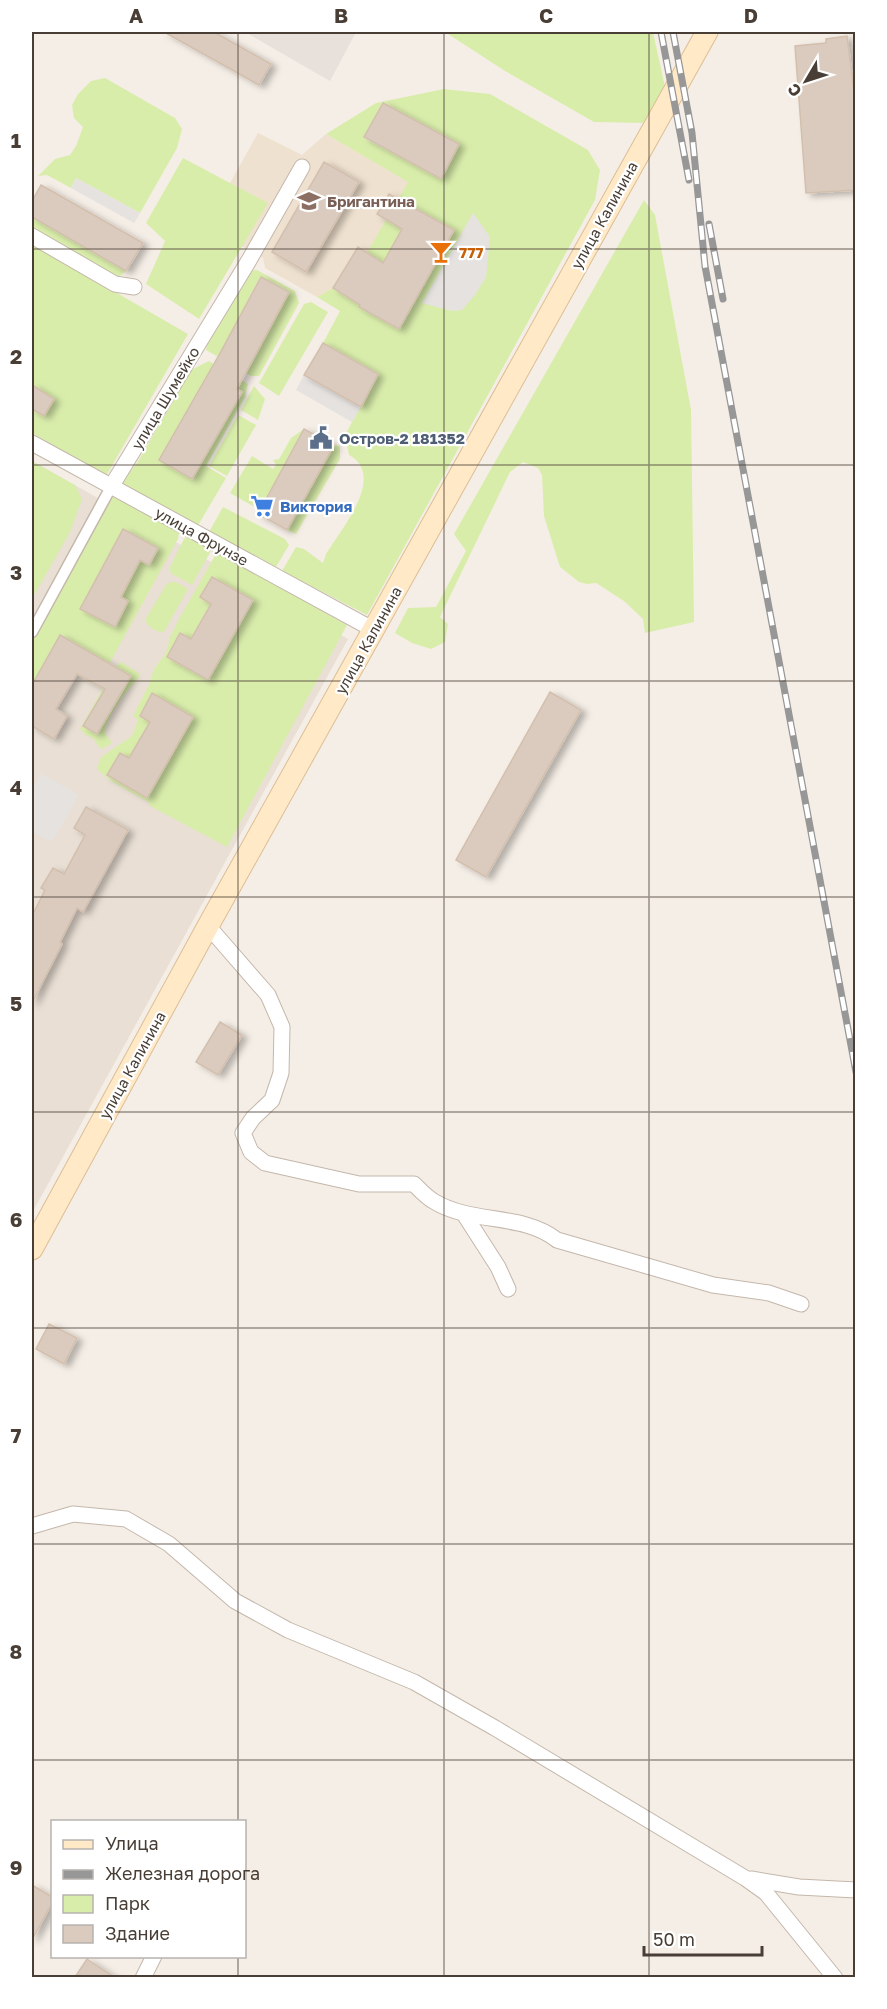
<svg xmlns="http://www.w3.org/2000/svg" width="887" height="2009" font-family="'Golos Text',sans-serif">
	<style>
		.residential { fill: #e9dfd4 }
		.industrial { fill: #e7e0db }
		.education { fill: #efe1cf }
		.green { fill: #d9edab; fill-rule: evenodd }
		.parking { fill: #e5e2df }
		.building { fill: #dacbbe; stroke: #d3bfad; stroke-width: 1.5; filter: url(#shadow) }
		.lines { fill: none; stroke-linecap: round; stroke-linejoin: round }
		.pedestrian-casing { stroke: #c4b7ab; stroke-width: 13 }
		.minor-casing { stroke: #c4b7ab; stroke-width: 17 }
		.secondary-casing { stroke: #dcbe94; stroke-width: 23 }
		.pedestrian { stroke: #fff; stroke-width: 10 }
		.minor { stroke: #fff; stroke-width: 15 }
		.secondary { stroke: #ffe9c6; stroke-width: 21 }
		.rail-casing { stroke: #979797; stroke-width: 7 }
		.rail { stroke: #fff; stroke-width: 4.5; stroke-dasharray: 14; stroke-linecap: butt }
		.grid { fill: none; stroke: #483e35; stroke-width: 1.5; stroke-opacity: 0.55 }
		.labels { text-anchor: middle; dominant-baseline: central; stroke-width: 4.5; stroke-linejoin: round; paint-order: stroke }
		.education-label { font-size: 15px; font-weight: bold; fill: #785e54; stroke: #fff; text-anchor: start }
		.street-label { font-size: 15px; fill: #483e35; stroke: #fff }
		.food-label { font-size: 15px; font-weight: bold; fill: #c56008; stroke: #fff; text-anchor: start }
		.service-label { font-size: 15px; font-weight: bold; fill: #4e5e75; stroke: #fff; text-anchor: start }
		.shop-label { font-size: 15px; font-weight: bold; fill: #366cbe; stroke: #fff; text-anchor: start }
		.neatline { fill: none; stroke: #483e35; stroke-width: 2 }
		.grid-label { font-size: 20px; text-anchor: middle; font-weight: bold; fill: #483e35 }
	</style>
	<defs>
		<filter id="shadow"><feDropShadow dx="5.5" dy="3" stdDeviation="3" flood-color="#0004"/></filter>
	</defs>
	<rect width="100%" height="100%" fill="#f5eee6"/>
	<polygon class="residential" points="32,461 348,639 32,1213"/>
	<polygon class="industrial" points="245,32 356,32 330,81"/>
	<polygon class="education" points="258,133 302,155 326,134 409,182 343,294 333,288 317,297 265,268 263,258 206,226"/>
	<g class="green">
		<polygon points="445,32 653,32 665,87 643,123 594,122 505,71"/>
		<polygon points="105,78 175,118 182,129 177,148 140,213 76,178 71,188 47,175 38,176 55,159 70,155 76,146 83,127 74,118 72,105 78,94 91,81"/>
		<path d="M444,89L490,94L588,150L600,170L595,200L367,615L282,571L296,547L304,549L323,563L326,554C341,529 387,476 349,455L345,435L378,374L323,343L340,311L317,297L333,288L343,294L408,182L326,134L376,103ZM382,103H383L441,178L364,138ZM414,208L399,329H398L359,307Z"/>
		<polygon points="183,158 268,203 199,319 146,284 165,241 146,223"/>
		<polygon points="644,200 655,215 691,410 694,622 645,633 643,619 624,601 596,583 587,584 579,582 560,567 544,516 542,475 538,468 523,462 510,472 440,617 448,624 445,642 431,649 412,643 395,633 408,608 436,607 466,551 454,534"/>
		<polygon points="32,217 126,271 114,281 32,233"/>
		<polygon points="32,244 188,334 106,476 32,433 32,409 44,416 54,399 32,385"/>
		<path d="M257,270L295,291L299,303L259,376H251L206,350L209,334L247,271ZM260,277L289,292L248,370L219,355Z"/>
		<polygon points="311,302 328,312 279,396 259,383 304,304"/>
		<path d="M209,361L248,384L245,397L206,466L226,478L197,527L133,492L121,483L137,463L191,370ZM209,373L242,392L192,479Z"/>
		<polygon points="254,386 265,399 258,420 241,410"/>
		<polygon points="238,415 256,425 227,476 209,466"/>
		<polygon points="304,429 260,510 230,493 252,456 273,469 276,465 273,460 279,459 291,438"/>
		<polygon points="334,445 340,446 340,459 296,534 287,530"/>
		<polygon points="32,461 75,485 82,499 70,532 32,599"/>
		<path d="M111,497H116L175,528L179,533L178,539L98,684L87,679L99,657L60,635L32,685V637ZM123,530L158,548L149,564L140,560L121,597L128,602L115,627L81,609Z"/>
		<polygon points="223,507 285,539 289,545 276,567 209,532"/>
		<polygon points="188,536 212,549 192,585 172,574 169,569 184,539"/>
		<path d="M217,552L347,625L227,847L150,806V803L111,781L97,769L101,757L132,736L138,720L133,716L148,687L154,669L166,653L170,637L178,621ZM212,577L253,600L208,680L191,639L211,604L200,597ZM152,694L193,717L147,798L107,775L120,753L129,758L150,722L140,715Z"/>
		<path d="M171,582H176L188,589L164,632C156,632 149,628 145,620L166,585Z"/>
		<path d="M121,662L140,674C137,682 133,684 128,690C118,702 106,719 105,733L112,743L102,749L99,747L93,738L86,735L80,729L115,667ZM117,668L131,676L97,734L83,726Z"/>
	</g>
	<g class="parking">
		<polygon points="76,178 140,213 134,223 71,188"/>
		<polygon points="473,213 490,237 486,277 475,295 462,310 452,311 422,303"/>
		<polygon points="304,375 361,407 352,422 296,390"/>
		<polygon points="41,773 79,795 52,842 36,834 32,834 32,791"/>
	</g>
	<g class="building">
		<polygon points="164,32 214,32 271,64 259,85"/>
		<polygon points="847,36 855,98 855,190 806,193 795,46 826,43 826,39"/>
		<polygon points="383,103 459,144 441,179 364,137"/>
		<polygon points="324,162 359,182 306,272 272,252"/>
		<polygon points="41,185 143,243 126,271 32,217 32,201"/>
		<polygon points="389,194 454,230 399,329 359,307 360,305 333,288 358,247 383,263 402,229 377,214"/>
		<polygon points="261,277 289,292 237,389 242,392 192,479 159,460 219,355"/>
		<polygon points="323,343 378,374 361,407 304,375"/>
		<polygon points="32,385 54,399 44,416 32,409"/>
		<polygon points="304,429 334,445 287,530 258,514"/>
		<polygon points="123,529 158,548 149,565 140,560 121,597 128,601 115,627 80,609"/>
		<polygon points="212,577 253,600 208,680 167,657 180,633 191,639 211,604 200,597"/>
		<polygon points="60,635 131,676 97,734 83,726 105,689 77,674 56,709 67,716 54,739 32,726 32,685"/>
		<polygon points="550,692 581,710 486,877 456,860"/>
		<polygon points="152,693 193,717 147,798 107,775 120,753 129,758 150,722 140,716"/>
		<polygon points="86,807 128,830 83,912 77,908 60,942 62,944 32,1003 32,916 45,890 41,888 53,868 64,874 85,835 74,828"/>
		<polygon points="220,1022 242,1035 218,1075 196,1062"/>
		<polygon points="49,1324 77,1338 64,1364 36,1349"/>
		<polygon points="32,1885 52,1897 52,1903 32,1940"/>
		<polygon points="87,1959 114,1977 75,1977"/>
	</g>
	<g class="lines">
		<g class="pedestrian-casing">
			<polyline id="pedestrian" points="32,632 111,487"/>
		</g>
		<g class="minor-casing">
			<g id="minor">
				<polyline points="32,236 115,284 134,287"/>
				<polyline points="32,443 374,630"/>
				<polyline points="111,487 248,262 302,167"/>
				<path d="M208,926L268,995L282,1027L281,1073L272,1100L253,1118L243,1133L251,1152L265,1163L359,1184H414C420,1190 427,1198 435,1202C472,1224 523,1213 557,1240L713,1285L769,1293L801,1304"/>
				<polyline points="464,1214 498,1267 508,1289"/>
				<polyline points="32,1526 73,1514 126,1519 169,1544 235,1601 288,1630 414,1682 495,1728 745,1878 766,1893 835,1978"/>
				<polyline points="751,1879 799,1887 856,1890"/>
				<polyline points="143,1978 154,1956"/>
			</g>
		</g>
		<g class="secondary-casing">
			<polyline id="secondary" points="32,1249 208,926 707,32"/>
		</g>
		<use href="#pedestrian" class="pedestrian"/>
		<use href="#minor" class="minor"/>
		<use href="#secondary" class="secondary"/>
		<g class="rail-casing">
			<g id="rail">
				<polyline points="661,32 689,180"/>
				<polyline points="673,32 692,133 705,266 856,1072"/>
				<polyline points="709,224 723,299"/>
			</g>
		</g>
		<use href="#rail" class="rail"/>
	</g>
	<path class="grid" d="M238,32V1822M444,32V1978M649,32V1978M32,249H856M32,465H856M32,681H856M32,897H856M32,1112H856M32,1328H856M32,1544H856M32,1760H856M238,1956V1978"/>
	<defs>
		<g id="school-bare" transform="scale(1.8)"><path d="M0-5L7-2L0 1L-7-2ZM-4 1L0 2.5L4 1V4Q0 6-4 4Z" fill="#8d6e63" stroke="#fff" stroke-width="2.5" paint-order="stroke"/></g>
		<g id="bar-bare" transform="scale(1.8)"><path d="M-6-5H6L.8 .8V4.5H3.5V6h-7V4.5H-.8V.8Z" fill="#e8710a" stroke="#fff" stroke-width="2.5" paint-order="stroke"/></g>
		<g id="civic-bare" transform="scale(1.8)"><path d="M-.6-6.5H3V-4.5H.6V-3L4-1V1h2V6H-6V1h2V-1L-.6-3ZM-1.2 2.5V6h2.4V2.5Z" fill="#5c6f8a" stroke="#fff" stroke-width="2.5" paint-order="stroke"/></g>
		<g id="supermarket-bare" transform="scale(1.8)"><path d="M-6-5.5h2.5l.6 2H6L4.5 2H-2.5L-4.4-4H-6ZM-1.5 3.2a1.3 1.3 0 1 0 .1 0ZM3 3.2a1.3 1.3 0 1 0 .1 0Z" fill="#3f7fe0" stroke="#fff" stroke-width="2.5" paint-order="stroke"/></g>
	</defs>
	<g fill-rule="evenodd">
		<use href="#school-bare" x="309" y="201"/>
		<use href="#bar-bare" x="441" y="252"/>
		<use href="#civic-bare" x="321" y="438"/>
		<use href="#supermarket-bare" x="262" y="506"/>
	</g>
	<g class="labels">
		<g class="education-label">
			<text x="327" y="201">Бригантина</text>
		</g>
		<g class="street-label">
			<text transform="translate(604 215) rotate(-61)">улица Калинина</text>
			<text transform="translate(165 398) rotate(-59)">улица Шумейко</text>
			<text transform="translate(202 536) rotate(29)">улица Фрунзе</text>
			<text transform="translate(368 640) rotate(-61)">улица Калинина</text>
			<text transform="translate(132 1065) rotate(-61)">улица Калинина</text>
		</g>
		<g class="food-label">
			<text x="459" y="252">777</text>
		</g>
		<g class="service-label">
			<text x="339" y="438">Остров-2 181352</text>
		</g>
		<g class="shop-label">
			<text x="280" y="506">Виктория</text>
		</g>
	</g>
	<rect width="887" height="2009" fill="none" stroke="#ffffff" stroke-width="66"/>
	<rect x="51" y="1820" width="195" height="138" fill="#ffffff" stroke="#b6b2ae" stroke-width="1.5"/>
	<rect x="63" y="1840" width="30" height="9" fill="#ffe9c6" stroke="#b6b2ae" stroke-width="1.5"/>
	<text x="105" y="1850" font-size="18" fill="#483e35">Улица</text>
	<rect x="63" y="1870" width="30" height="9" fill="#979797" stroke="#b6b2ae" stroke-width="1.5"/>
	<text x="105" y="1880" font-size="18" fill="#483e35">Железная дорога</text>
	<rect x="63" y="1895" width="30" height="18" fill="#d9edab" stroke="#b6b2ae" stroke-width="1.5"/>
	<text x="105" y="1910" font-size="18" fill="#483e35">Парк</text>
	<rect x="63" y="1925" width="30" height="18" fill="#dacbbe" stroke="#b6b2ae" stroke-width="1.5"/>
	<text x="105" y="1940" font-size="18" fill="#483e35">Здание</text>
	<g transform="translate(806 81) rotate(231)" stroke="#ffffff" stroke-width="4.5" paint-order="stroke">
	<path d="M0-4.5L10 22L0 15L-10 22Z" fill="#483e35"/>
	<text y="-9" font-size="16" font-weight="bold" text-anchor="middle" fill="#483e35">С</text>
	</g>
	<path d="M644 1946v9h118v-9" fill="none" stroke="#483e35" stroke-width="3"/>
	<text x="653" y="1946" font-size="18" fill="#483e35" stroke="#ffffff" stroke-width="4.5" paint-order="stroke">50 m</text>
	<rect x="33" y="33" width="821" height="1943" class="neatline"/>
	<g class="grid-label">
		<text x="136" y="23">A</text>
		<text x="341" y="23">B</text>
		<text x="546" y="23">C</text>
		<text x="751" y="23">D</text>
		<text x="16" y="148">1</text>
		<text x="16" y="364">2</text>
		<text x="16" y="580">3</text>
		<text x="16" y="795">4</text>
		<text x="16" y="1011">5</text>
		<text x="16" y="1227">6</text>
		<text x="16" y="1443">7</text>
		<text x="16" y="1659">8</text>
		<text x="16" y="1875">9</text>
	</g>
</svg>
